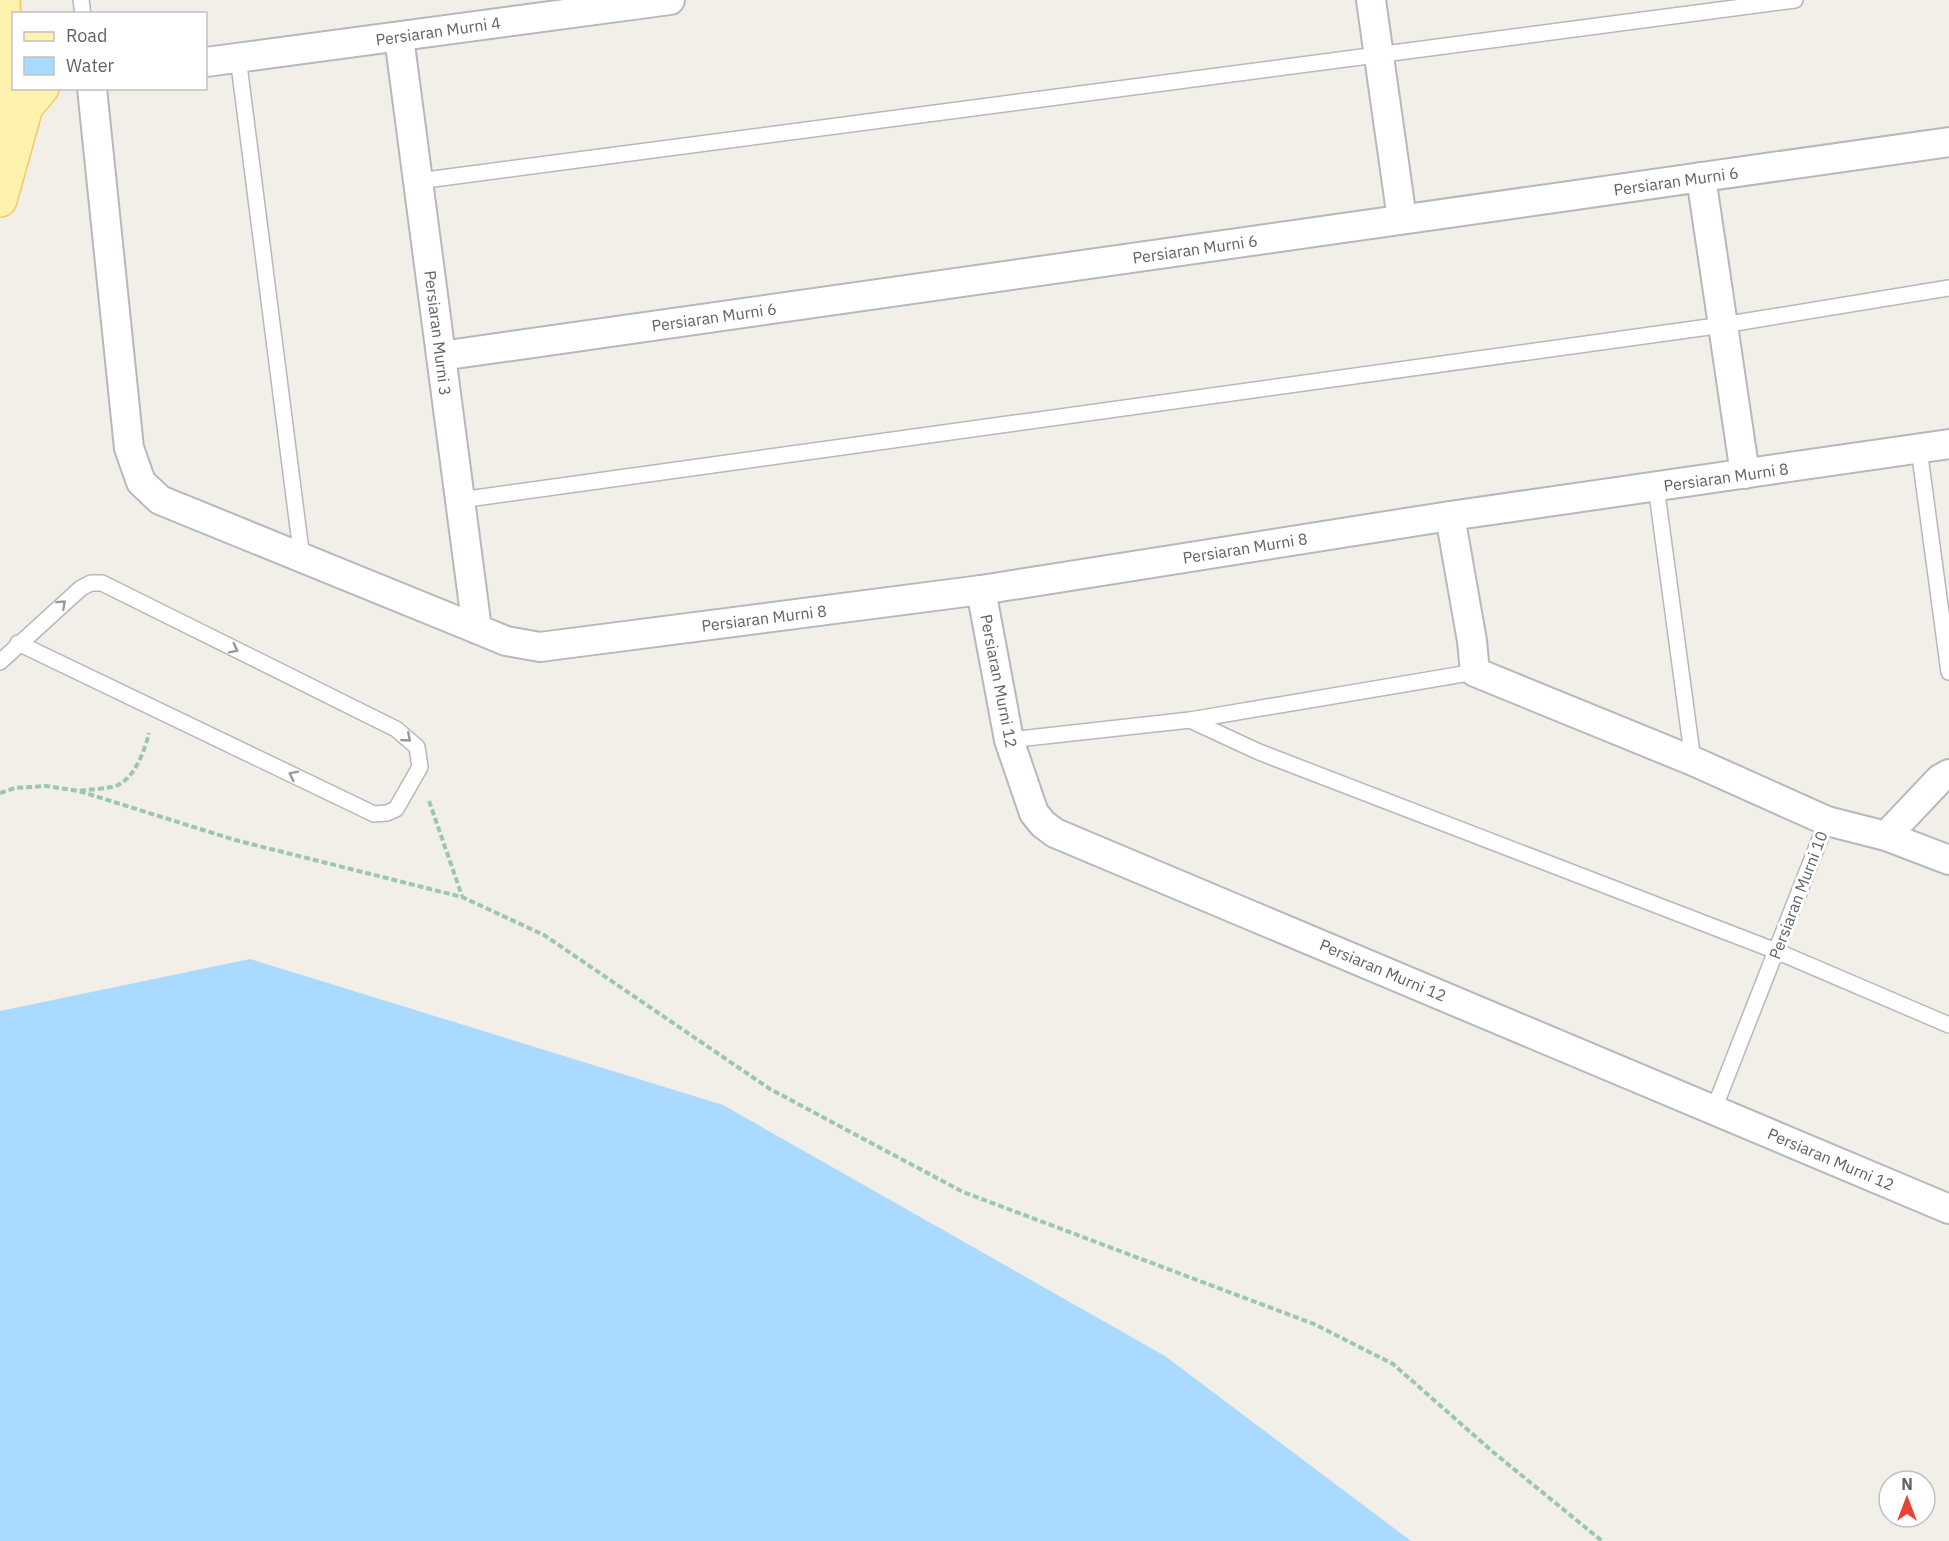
<svg xmlns="http://www.w3.org/2000/svg" width="1949" height="1541" font-family="'IBM Plex Sans',sans-serif">
	<style>
		.water { fill: #aadaff }
		.lines { fill: none; stroke-linecap: round; stroke-linejoin: round }
		.service-casing { stroke: #b5b8bc; stroke-width: 18 }
		.minor-casing { stroke: #b5b8bc; stroke-width: 32 }
		.primary-casing { stroke: #f2c960; stroke-width: 36 }
		.path { stroke: #9cc7a9; stroke-width: 4; stroke-dasharray: 6 3; stroke-linecap: butt }
		.service { stroke: #fff; stroke-width: 15 }
		.minor { stroke: #fff; stroke-width: 28 }
		.primary { stroke: #fff2af; stroke-width: 33 }
		.oneway { stroke: #979a9d }
		.labels { text-anchor: middle; dominant-baseline: central; stroke-width: 6; stroke-linejoin: round; paint-order: stroke }
		.street-label { font-size: 16px; fill: #5f6368; stroke: #fff }
	</style>
	<rect width="100%" height="100%" fill="#f1efe8"/>
	<polygon class="water" points="250,959 723,1105 1165,1356 1411,1541 0,1541 0,1011"/>
	<g class="lines">
		<g class="service-casing">
			<g id="service">
				<polyline points="81,0 83,14"/>
				<polyline points="238,57 302,559"/>
				<polyline points="418,181 1795,0"/>
				<polyline points="1919,449 1949,672"/>
				<polyline points="1656,486 1693,761"/>
				<polyline points="460,500 1723,325 1949,288"/>
				<polyline points="0,662 81,588 91,583 102,583 396,729 417,747 420,767 396,809 387,813 374,814 18,643"/>
				<polyline points="1190,720 1259,752 1776,951 1949,1025"/>
				<polyline points="1009,740 1190,720 1475,672"/>
				<polyline points="1714,1109 1827,821"/>
			</g>
		</g>
		<g class="minor-casing">
			<g id="minor">
				<polyline points="1371,0 1402,219"/>
				<polyline points="399,37 477,629"/>
				<polyline points="206,62 670,0"/>
				<polyline points="92,88 129,448 141,482 160,500 477,629 506,641 540,647 981,590 1450,516 1949,444"/>
				<polyline points="1701,177 1745,474"/>
				<polyline points="441,356 1949,142"/>
				<polyline points="1450,516 1472,641 1475,672 1693,761 1827,821 1886,836 1940,779 1949,774"/>
				<polyline points="981,590 1009,740 1034,813 1043,824 1055,833 1949,1209"/>
				<polyline points="1886,836 1949,860"/>
			</g>
		</g>
		<g class="primary-casing">
			<g id="primary">
				<path d="M0,144C9,97 5,47 3,0"/>
				<polyline points="0,200 26,107 42,88"/>
			</g>
		</g>
		<g class="path">
			<path d="M80,791C89,789 110,789 118,785C135,777 145,750 149,733"/>
			<polyline points="0,793 15,788 46,786 79,791 235,840 462,897 544,935 770,1089 963,1192 1314,1324 1393,1364 1493,1452 1602,1541"/>
			<polyline points="429,801 462,896"/>
		</g>
		<use href="#service" class="service"/>
		<use href="#minor" class="minor"/>
		<use href="#primary" class="primary"/>
	</g>
	<defs><path id="oneway-chevron" d="M-2-3.5L2.5 0L-2 3.5" fill="none" stroke-width="1.6" stroke-linecap="round" stroke-linejoin="round" transform="scale(1.5)"/></defs>
	<g class="oneway">
		<use href="#oneway-chevron" transform="translate(62 604) rotate(-42)"/>
		<use href="#oneway-chevron" transform="translate(234 649) rotate(26)"/>
		<use href="#oneway-chevron" transform="translate(407 738) rotate(41)"/>
		<use href="#oneway-chevron" transform="translate(293 775) rotate(-154)"/>
	</g>
	<g class="labels">
		<g class="street-label">
			<text transform="translate(438 31) rotate(-8)">Persiaran Murni 4</text>
			<text transform="translate(1676 181) rotate(-8)">Persiaran Murni 6</text>
			<text transform="translate(1195 249) rotate(-8)">Persiaran Murni 6</text>
			<text transform="translate(714 317) rotate(-8)">Persiaran Murni 6</text>
			<text transform="translate(438 333) rotate(83)">Persiaran Murni 3</text>
			<text transform="translate(1726 477) rotate(-8)">Persiaran Murni 8</text>
			<text transform="translate(1245 548) rotate(-9)">Persiaran Murni 8</text>
			<text transform="translate(764 618) rotate(-7)">Persiaran Murni 8</text>
			<text transform="translate(999 681) rotate(79)">Persiaran Murni 12</text>
			<text transform="translate(1798 895) rotate(-69)">Persiaran Murni 10</text>
			<text transform="translate(1383 970) rotate(23)">Persiaran Murni 12</text>
			<text transform="translate(1831 1159) rotate(23)">Persiaran Murni 12</text>
		</g>
	</g>
	<rect x="12" y="12" width="195" height="78" fill="#ffffff" stroke="#bfc1c3" stroke-width="1.5"/>
	<rect x="24" y="32" width="30" height="9" fill="#fff2af" stroke="#bfc1c3" stroke-width="1.5"/>
	<text x="66" y="42" font-size="18" fill="#5f6368">Road</text>
	<rect x="24" y="57" width="30" height="18" fill="#aadaff" stroke="#bfc1c3" stroke-width="1.5"/>
	<text x="66" y="72" font-size="18" fill="#5f6368">Water</text>
	<g transform="translate(1907 1499)"><circle r="28" fill="#ffffff" stroke="#bfc1c3" stroke-width="1.5"/>
	<path d="M0-4.5L10 22L0 15L-10 22Z" fill="#ea4335"/>
	<text y="-9" font-size="16" font-weight="bold" text-anchor="middle" fill="#5f6368">N</text>
	</g>
</svg>
